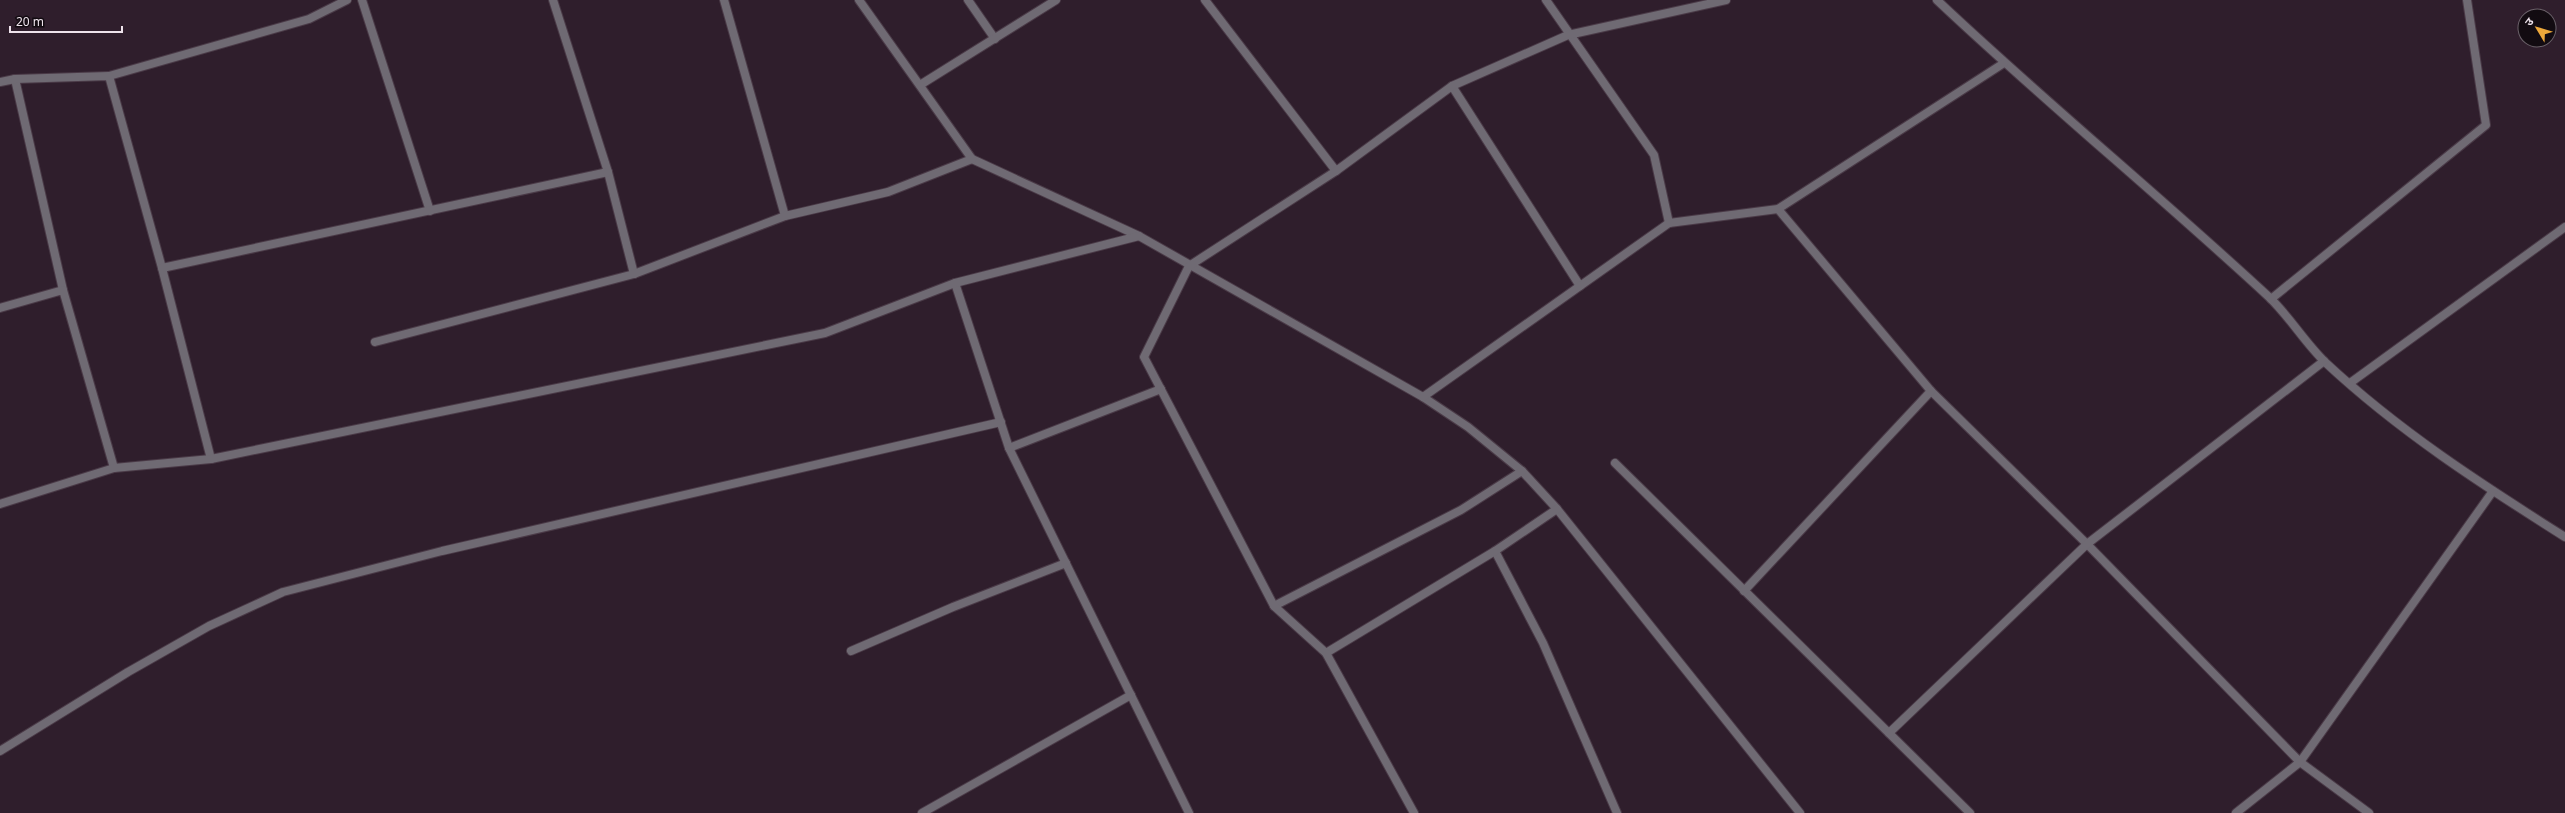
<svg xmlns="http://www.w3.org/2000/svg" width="2565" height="813" font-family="'Noto Sans','Noto Sans Devanagari',sans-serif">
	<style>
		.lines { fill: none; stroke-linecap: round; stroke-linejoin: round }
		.street-casing { stroke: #4a3a47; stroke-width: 10 }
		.street { stroke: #6f6a73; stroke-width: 8 }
	</style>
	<rect width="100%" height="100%" fill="#2f1e2c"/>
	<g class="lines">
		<g class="street-casing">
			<g id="street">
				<polyline points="362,0 430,211"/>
				<polyline points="553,0 608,172 634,274"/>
				<polyline points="724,0 785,216"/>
				<polyline points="859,0 972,159 1139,236 1423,397 1468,427 1522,471 1557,509 1800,813"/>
				<polyline points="968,0 995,39"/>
				<polyline points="1205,0 1336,171"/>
				<polyline points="1546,0 1654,155 1669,223"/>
				<path d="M1937,0C2045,102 2160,196 2269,297C2290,317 2305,343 2326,363C2399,431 2481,484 2565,537"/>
				<polyline points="109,76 309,19 347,0"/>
				<polyline points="15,79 63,290"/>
				<polyline points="0,82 15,79 109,76 162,268 211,459"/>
				<polyline points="920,85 1056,0"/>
				<polyline points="1452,86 1580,286"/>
				<polyline points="1778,209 1931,391 2087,544 2300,762 2369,813"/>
				<polyline points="162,268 608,172"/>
				<polyline points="955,283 1009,448 1189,813"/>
				<polyline points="2271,299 2486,125 2467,0"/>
				<polyline points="0,308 63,290 114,468"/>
				<polyline points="375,342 634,274 785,216 888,192 972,159"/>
				<polyline points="2350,383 2565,227"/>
				<polyline points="1423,397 1669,223 1778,209 2004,63"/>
				<polyline points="1009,448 1161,389"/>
				<polyline points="1615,463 1970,813"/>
				<polyline points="0,504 114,468 211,459 825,333 955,283 1139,236"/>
				<polyline points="1495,551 1543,643 1617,813"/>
				<polyline points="1744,591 1931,391"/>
				<polyline points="1274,606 1461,510 1522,471"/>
				<polyline points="851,651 953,607 1066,563"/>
				<polyline points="1326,653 1495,551 1557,509"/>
				<polyline points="1889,733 2087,544 2324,361"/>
				<polyline points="0,751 128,672 209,626 283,592 442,551 1001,422"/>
				<polyline points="922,813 1131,695"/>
				<polyline points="1414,813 1326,653 1274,606 1144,357 1189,266 1336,171 1452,86 1568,35 1726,0"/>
				<polyline points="2236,813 2300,762 2493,491"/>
			</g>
		</g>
		<use href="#street" class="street"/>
	</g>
	<g transform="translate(2537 28) rotate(308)"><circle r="19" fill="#120b11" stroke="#6a6169"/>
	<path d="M0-3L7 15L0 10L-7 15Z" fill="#eda83b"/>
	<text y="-6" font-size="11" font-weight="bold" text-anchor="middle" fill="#eee3ec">उ</text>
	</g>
	<path d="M10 26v6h112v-6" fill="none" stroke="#eee3ec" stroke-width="2"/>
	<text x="16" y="26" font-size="12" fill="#eee3ec" stroke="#120b11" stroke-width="3" paint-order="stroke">20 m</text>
</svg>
